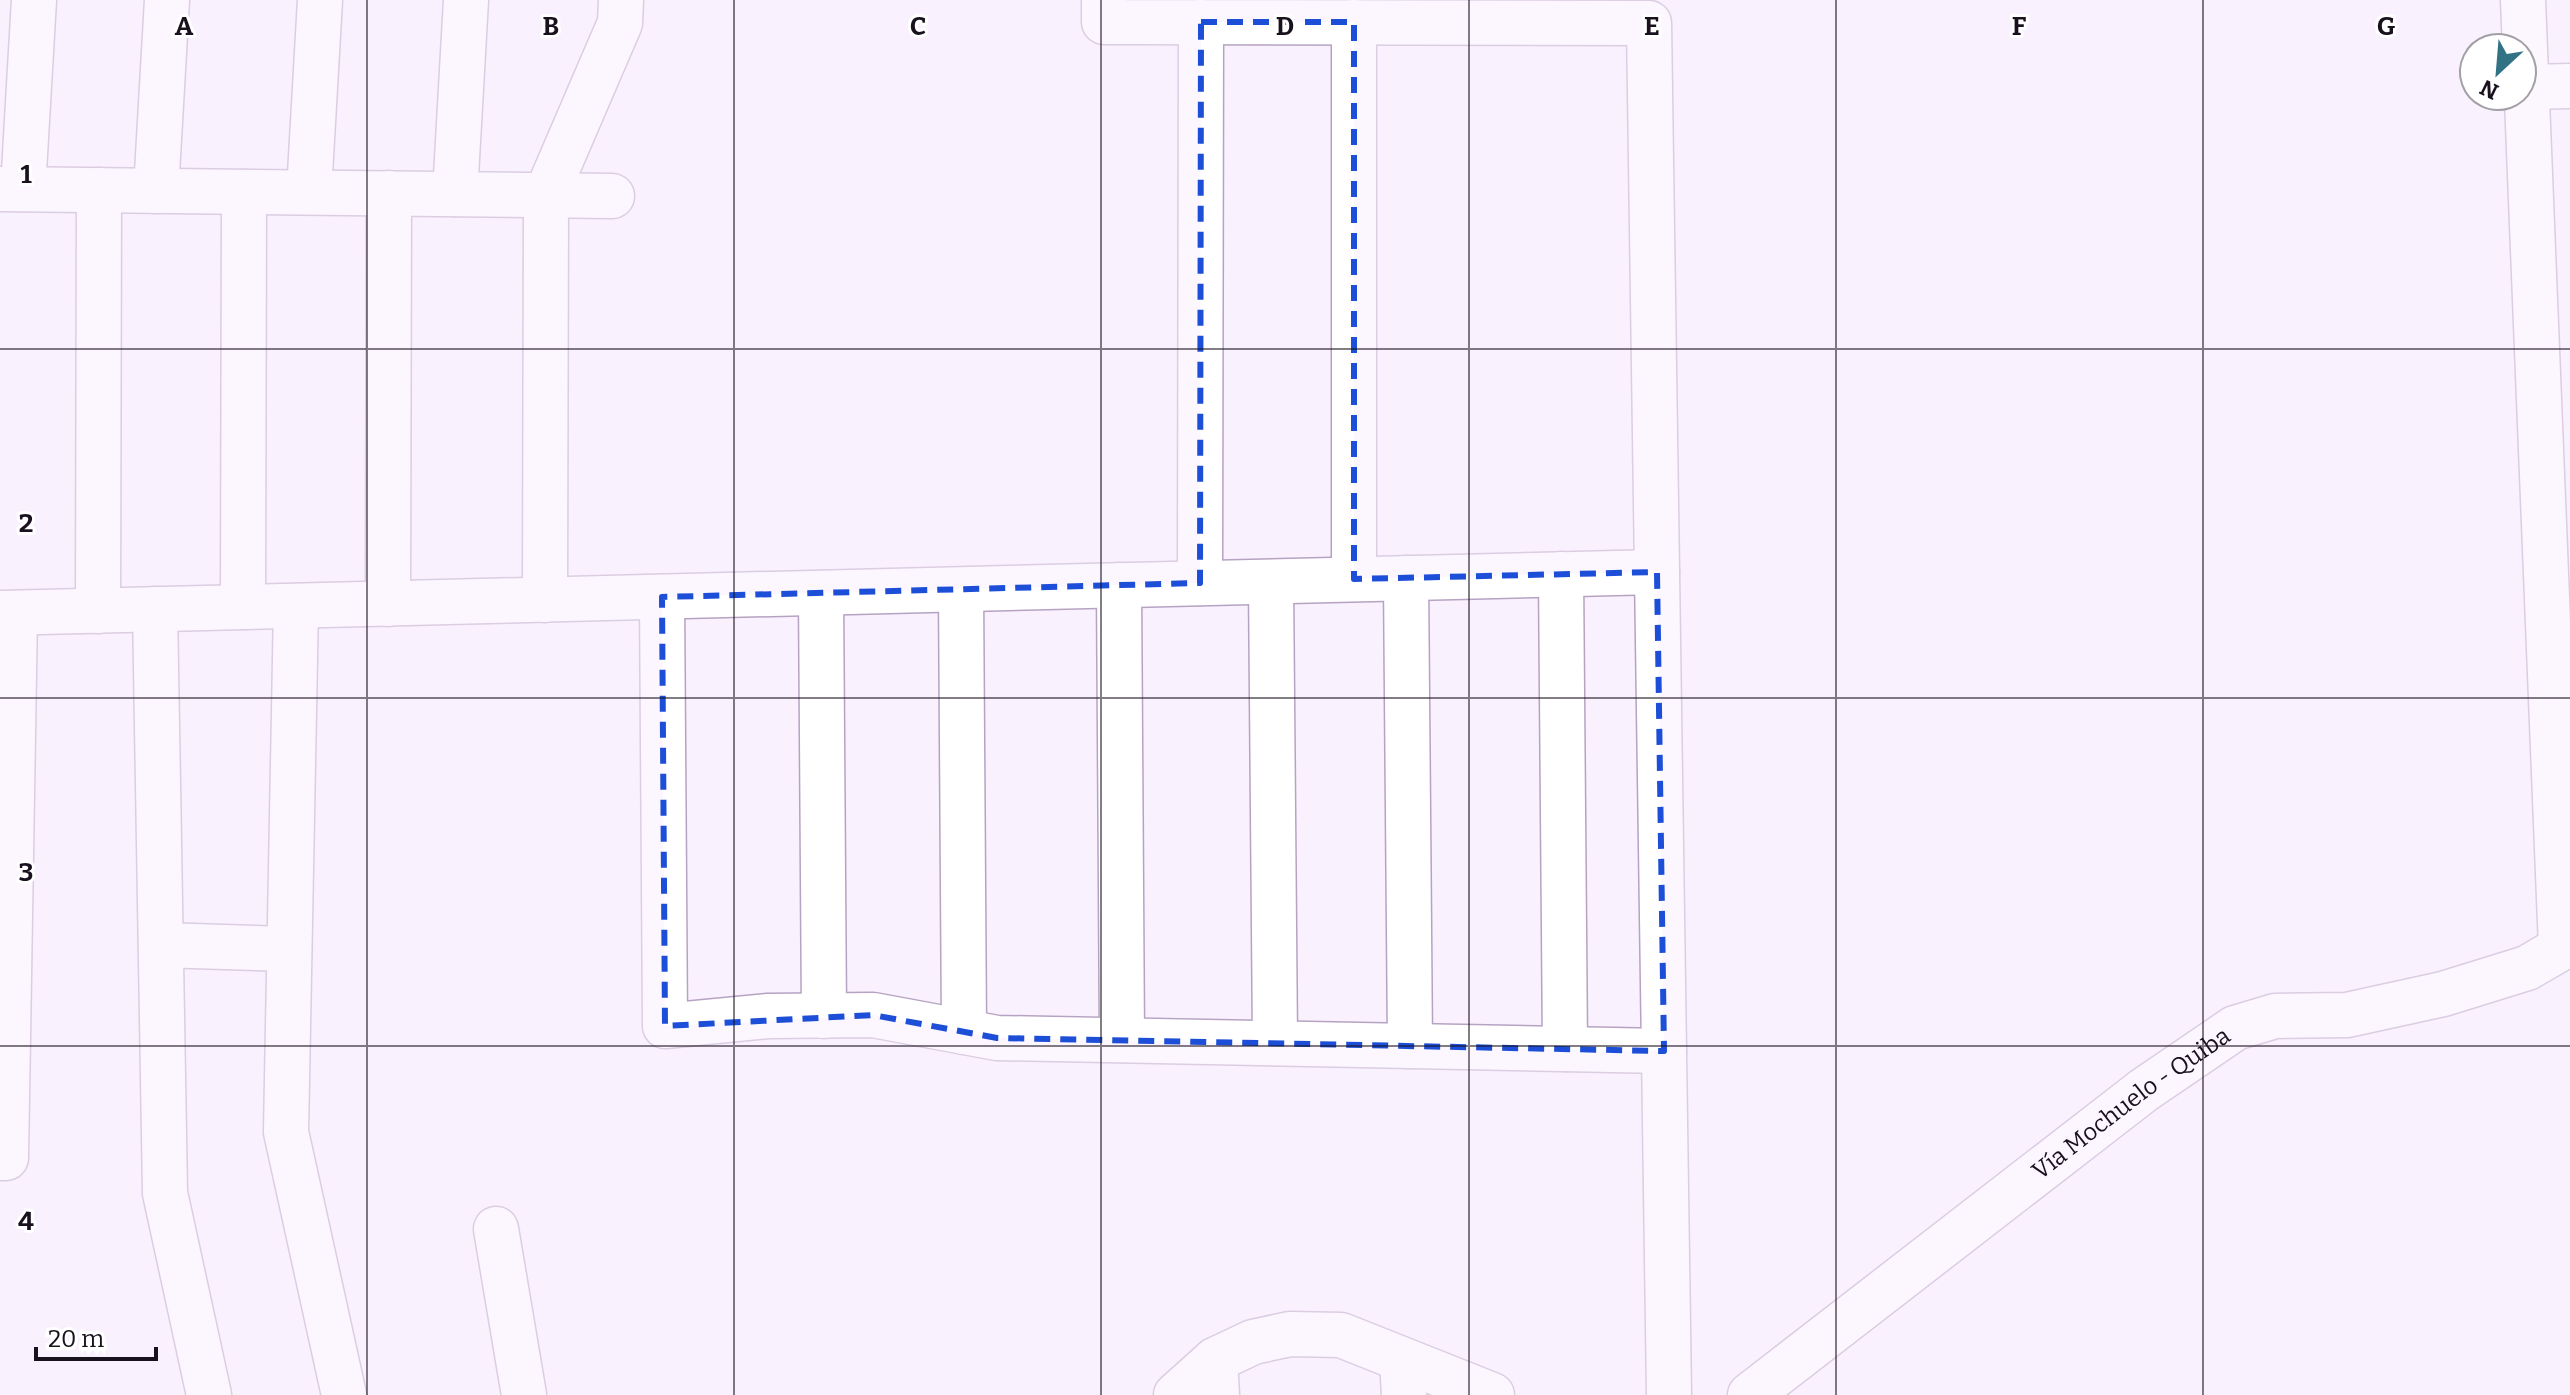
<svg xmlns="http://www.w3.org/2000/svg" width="2570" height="1395" font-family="Bitter,serif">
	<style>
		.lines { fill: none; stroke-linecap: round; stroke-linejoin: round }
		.minor-casing { stroke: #b6a3c2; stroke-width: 47 }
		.tertiary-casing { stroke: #b6a3c2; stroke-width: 47 }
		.minor { stroke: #fff; stroke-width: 44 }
		.tertiary { stroke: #fff; stroke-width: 44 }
		.marked { fill: none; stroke: #1d4ed8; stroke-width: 6; stroke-dasharray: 16 10; stroke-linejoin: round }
		.grid { fill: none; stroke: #19121e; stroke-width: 2; stroke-opacity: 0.55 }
		.labels { text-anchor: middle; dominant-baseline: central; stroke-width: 6; stroke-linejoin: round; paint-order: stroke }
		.street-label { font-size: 24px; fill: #19121e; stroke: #fff }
		.grid-label { font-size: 26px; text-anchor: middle; font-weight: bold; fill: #19121e; stroke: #fff; stroke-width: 6; stroke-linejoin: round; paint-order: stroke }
	</style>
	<rect width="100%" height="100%" fill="#f9f1fe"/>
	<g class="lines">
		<g class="minor-casing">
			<g id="minor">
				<polyline points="1104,0 1104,22 1649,23 1669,1395"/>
				<polyline points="2523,0 2561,948"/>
				<polyline points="1354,22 1354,579"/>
				<polyline points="2526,87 2570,86"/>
				<polyline points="0,189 612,196"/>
				<polyline points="23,189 34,0"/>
				<polyline points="156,191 167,0"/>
				<polyline points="309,192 320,0"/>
				<polyline points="455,194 466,0"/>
				<polyline points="1561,574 1565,1049"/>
				<polyline points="1406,578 1410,1046"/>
				<polyline points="1271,582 1275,1043"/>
				<polyline points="1200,583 1201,22"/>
				<polyline points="1119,585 1122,1040"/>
				<polyline points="961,590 964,1032"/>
				<polyline points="821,593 824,1016"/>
				<polyline points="662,597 665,1026 768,1016 873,1015 997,1038 1664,1051"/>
				<polyline points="545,600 546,195 620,23 621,0"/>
				<polyline points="388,604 389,193"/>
				<polyline points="296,606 286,1132 344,1395"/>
				<polyline points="243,607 244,192"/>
				<polyline points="155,609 165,1193 209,1395"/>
				<polyline points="98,611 99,190"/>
				<polyline points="0,613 1657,572"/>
				<polyline points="161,945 289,949"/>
				<polyline points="0,1158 6,1158 15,613"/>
				<polyline points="496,1229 524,1395"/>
				<polyline points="1215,1360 1217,1395"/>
				<polyline points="1402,1360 1404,1395"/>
			</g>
		</g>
		<g class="tertiary-casing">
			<g id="tertiary">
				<polyline points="1176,1395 1215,1360 1253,1342 1290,1334 1341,1335 1492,1395"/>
				<path id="s1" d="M1750,1395L2144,1090L2235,1028L2275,1016L2347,1015L2443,994L2527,968L2570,943"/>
			</g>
		</g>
		<use href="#minor" class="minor"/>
		<use href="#tertiary" class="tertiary"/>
	</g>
	<path d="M0 0H2570V1395H0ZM1201,22H1354V579L1657,572L1664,1051L997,1038L873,1015L665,1026L662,597L1200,583Z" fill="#f9f1fe" fill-opacity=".55" fill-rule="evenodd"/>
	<path class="marked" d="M1201,22H1354V579L1657,572L1664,1051L997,1038L873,1015L665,1026L662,597L1200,583Z"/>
	<path class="grid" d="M367,0V1395M734,0V1395M1101,0V1395M1469,0V1395M1836,0V1395M2203,0V1395M0,349H2570M0,698H2570M0,1046H2570"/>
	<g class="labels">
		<g class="street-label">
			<text stroke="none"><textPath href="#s1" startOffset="480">Vía Mochuelo - Quiba</textPath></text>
		</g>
	</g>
	<g class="grid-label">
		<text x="184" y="35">A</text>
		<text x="551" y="35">B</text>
		<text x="918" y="35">C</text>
		<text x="1285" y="35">D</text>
		<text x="1652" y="35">E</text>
		<text x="2019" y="35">F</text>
		<text x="2386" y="35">G</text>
		<text x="26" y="183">1</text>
		<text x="26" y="532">2</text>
		<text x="26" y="881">3</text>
		<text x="26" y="1230">4</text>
	</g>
	<g transform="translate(2498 72) rotate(206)"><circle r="38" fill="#ffffff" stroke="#a3a0a5" stroke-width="2"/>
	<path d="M0-6L14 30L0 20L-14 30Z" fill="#317285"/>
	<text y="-12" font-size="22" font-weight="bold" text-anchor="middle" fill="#19121e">N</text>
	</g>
	<path d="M36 1347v12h120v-12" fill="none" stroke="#19121e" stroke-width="4"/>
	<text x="48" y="1347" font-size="24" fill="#19121e" stroke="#ffffff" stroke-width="6" paint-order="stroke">20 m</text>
</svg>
